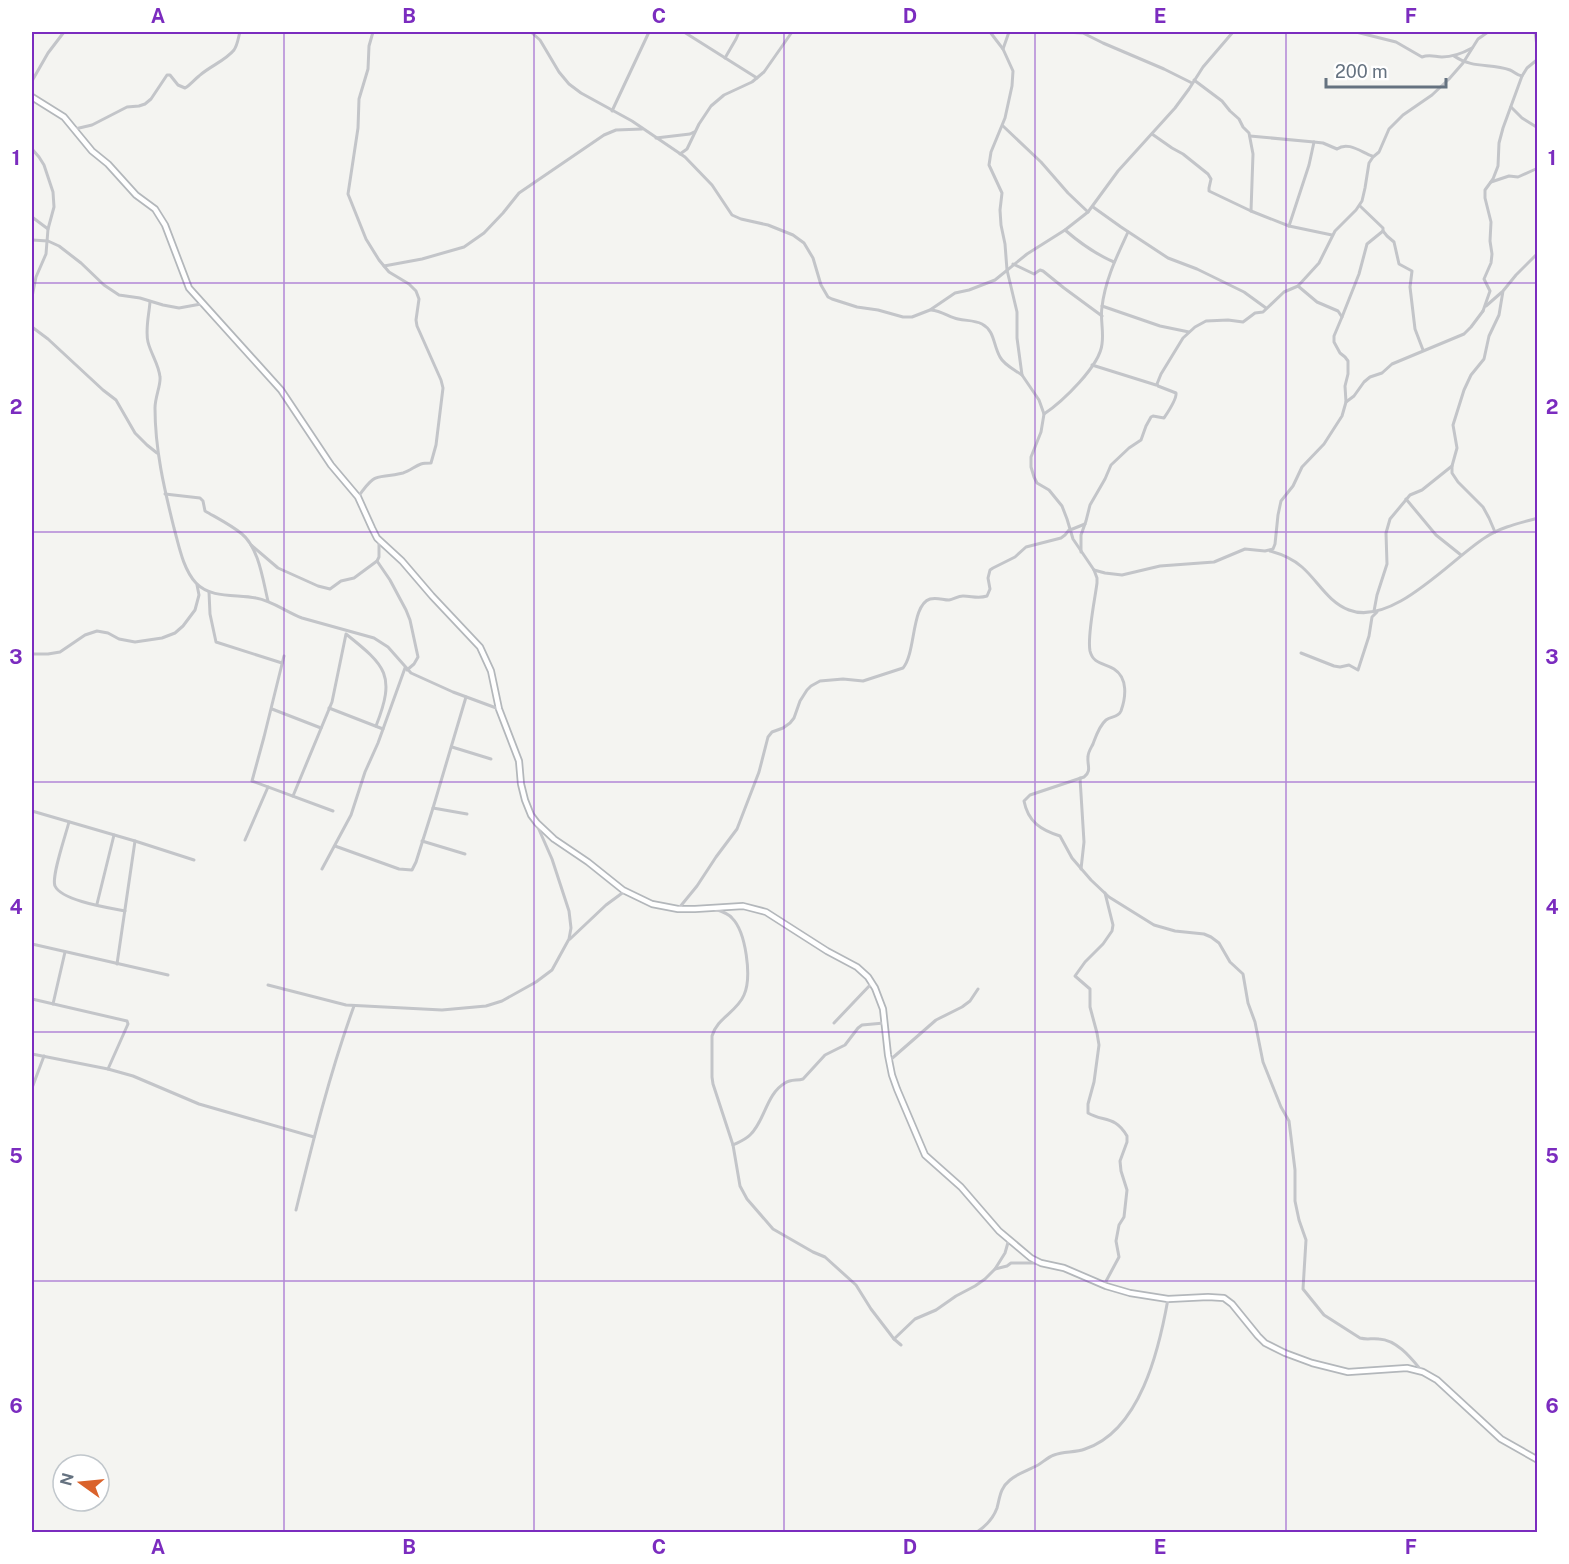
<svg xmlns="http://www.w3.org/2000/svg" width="1569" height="1564" font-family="'Public Sans',sans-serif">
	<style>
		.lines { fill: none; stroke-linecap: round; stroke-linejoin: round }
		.secondary-casing { stroke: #b3b7bb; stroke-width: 8 }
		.street { stroke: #c3c5c9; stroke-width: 3 }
		.secondary { stroke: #fff; stroke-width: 4.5 }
		.grid { fill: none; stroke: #7b2cbf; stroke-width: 1.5; stroke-opacity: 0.55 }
		.neatline { fill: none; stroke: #7b2cbf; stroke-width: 2 }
		.grid-label { font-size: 20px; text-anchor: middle; font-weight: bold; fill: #7b2cbf }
	</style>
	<rect width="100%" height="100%" fill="#f4f4f1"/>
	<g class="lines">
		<g class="secondary-casing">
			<polyline id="secondary" points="32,97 64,117 92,151 108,164 136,195 155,209 165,225 189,288 281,390 331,465 358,497 372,528 377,538 402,561 432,596 480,647 491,671 499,709 519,761 521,784 525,800 531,815 537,823 554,839 588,862 623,890 652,904 678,909 695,909 743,906 766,912 827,951 857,967 868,977 875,988 883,1009 888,1055 892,1075 897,1089 925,1155 961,1187 999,1231 1031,1258 1041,1263 1064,1268 1106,1286 1130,1293 1168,1299 1208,1297 1224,1298 1232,1304 1258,1336 1265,1343 1285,1353 1312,1363 1348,1372 1407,1368 1423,1372 1437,1380 1501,1439 1538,1460"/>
		</g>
		<g class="street">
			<polyline points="531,32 540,40 559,72 569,84 581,93 632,121 685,157 712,185 732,215 741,219 768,225 793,235 804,243 813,258 821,285 828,297 832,299 857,307 878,310 903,317 912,317 930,310 955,293 969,290 995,280 1027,254 1065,230 1088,212 1118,171 1175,108 1189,89 1203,67 1233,32"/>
			<polyline points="684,32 757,78"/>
			<path d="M990,32L1003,49L1013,71L1012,86L1005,118L991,152L989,165L1002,193L1000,210L1001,225L1005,244L1007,270L1017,312V338L1022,375L1039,400L1044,414L1041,432L1031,457V467L1034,477L1037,483L1049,490L1062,506L1067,519L1073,539L1094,570L1097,578V583C1095,599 1087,636 1090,651C1093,664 1104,663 1114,669C1128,678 1126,697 1121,711C1118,718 1111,716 1106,720C1099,726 1096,736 1093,744C1091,748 1088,752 1088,757C1087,765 1092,771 1084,777L1030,795L1024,801C1028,822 1041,830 1060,836L1072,858L1091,880L1109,897L1154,925L1175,931L1204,934L1211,937L1219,943L1230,962L1243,974L1248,1003L1255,1022L1263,1062L1281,1107L1289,1121L1295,1170V1201L1299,1220L1306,1240L1303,1289L1324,1315L1360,1338C1367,1340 1372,1338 1379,1339C1397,1340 1411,1358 1421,1370"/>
			<polyline points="1065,32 1083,33 1103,43 1164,69 1192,83"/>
			<path d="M1356,32L1396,42L1422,57C1430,54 1435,57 1442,57C1453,57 1463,53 1472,48"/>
			<polyline points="1535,32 1538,53"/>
			<polyline points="1003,49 1009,32"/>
			<path d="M1454,56C1473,69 1490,63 1510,70C1515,72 1516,75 1522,76"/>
			<polyline points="725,58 736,39 739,32"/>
			<polyline points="1194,80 1222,101 1230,111 1239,119 1243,127 1249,133 1253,154 1251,211"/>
			<polyline points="32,81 48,53 64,32"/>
			<polyline points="1511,107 1522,118 1538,128"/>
			<polyline points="612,111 649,32"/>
			<polyline points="1003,126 1041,162 1068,193 1088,212"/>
			<path d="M75,129L92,125L127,107L139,106L145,104L151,99L167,75H170L178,85L185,88C190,85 194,80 199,76C210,66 225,61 234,50C238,44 238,38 240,32"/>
			<polyline points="1152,134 1172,148 1183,154 1208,174 1211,179 1209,188 1209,191 1251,211 1289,226 1332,235"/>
			<path d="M1250,136L1314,142L1323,143L1337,149C1348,141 1361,152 1372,156"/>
			<polyline points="656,138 690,134 694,132"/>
			<polyline points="32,149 39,157 44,165 53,192 54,207 48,229 46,254 36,277 32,297"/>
			<polyline points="680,154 687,149 699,124 711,106 724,95 752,82 764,72 792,32"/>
			<polyline points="1491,182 1509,176 1518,177 1538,168"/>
			<polyline points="1093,207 1121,227 1168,258 1197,269 1244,292 1266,308"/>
			<polyline points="32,217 48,229"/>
			<polyline points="1289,226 1309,165 1314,142"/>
			<path d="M1065,230C1080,243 1095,254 1114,262"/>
			<polyline points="1383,231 1387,236 1394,242 1399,264 1412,271 1410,287 1415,329 1423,350"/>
			<polyline points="32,240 48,241 59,246 81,263 104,285 119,295 140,298 163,305 179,308 201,304"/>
			<polyline points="1013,264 1034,274 1040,270 1043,271 1064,288 1102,316"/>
			<polyline points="384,266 422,259 464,247 484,233 503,213 519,193 604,135 616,130 642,129"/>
			<path d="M150,302C149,315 145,330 148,342C151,354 159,365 160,377C161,385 155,397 155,408C155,449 164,488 174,528C179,546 183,569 196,583C211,599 237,594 256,598C273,601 286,612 302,618L374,638L388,647L411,673L453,692L499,709"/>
			<polyline points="1102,306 1160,326 1189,332"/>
			<polyline points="1486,306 1502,292"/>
			<path d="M931,310C942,311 949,317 958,319C967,321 974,320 982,324C995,331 993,345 1000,357C1004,365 1015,370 1022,375"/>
			<polyline points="1483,311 1490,291 1484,279 1491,263 1492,254 1490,241 1491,222 1485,198 1485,190 1493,179 1498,166 1499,143 1503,128 1522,76 1527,68 1538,59"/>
			<polyline points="1342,317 1359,274 1367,244 1383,231 1383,228 1360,206"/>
			<polyline points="32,327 48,339 103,390 116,400 135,433 147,445 157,453"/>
			<polyline points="1092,365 1156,385"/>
			<polyline points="1346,402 1354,396 1364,382 1370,377 1382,373 1392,364 1464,334 1471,327 1483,311"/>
			<path d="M1044,414C1062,402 1100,366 1102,344C1104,331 1100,319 1102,307C1105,280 1117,256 1128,232"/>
			<path d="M165,494L200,498L203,501L205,511C217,518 231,525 242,534C259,548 263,581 268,601"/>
			<path d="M358,497C377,470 375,480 403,473C410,471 415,466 421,464C424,463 428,463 431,463L436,445L443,388L441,380L417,326L416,320L419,299L416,291L409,284L389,272L379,260L366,239L348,194L358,128L359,99L368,69L369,46L373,32"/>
			<polyline points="1406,499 1436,535 1461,555"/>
			<polyline points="1070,530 1085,524"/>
			<polyline points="1495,532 1489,518 1483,507 1458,482 1452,473 1452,466 1457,448 1453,425 1464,390 1471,375 1484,359 1489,336 1499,315 1503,291 1516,275 1538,253"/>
			<polyline points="251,545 278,568 318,586 330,589 341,581 354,578 377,561 379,557 379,542"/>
			<path d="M1270,551C1281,554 1293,559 1302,567C1318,581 1328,602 1349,610C1393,627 1452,558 1486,537C1501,527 1520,523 1538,518"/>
			<path d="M1081,552V535L1086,521L1090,505L1105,479L1111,465L1129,448L1141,440L1146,426L1151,417L1153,416L1164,418C1168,412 1177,399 1176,393L1158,386L1157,384L1161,374L1183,338L1195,327L1206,321L1228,320L1243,322L1255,313L1263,312L1284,292L1298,286L1319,263L1335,231L1356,210L1362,201L1365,188L1369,163L1373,157L1379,152L1389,129L1403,115L1432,95L1449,79L1463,63L1478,39L1488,32"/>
			<polyline points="377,561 390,580 406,610 410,620 418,657 414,664 407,670"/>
			<polyline points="1094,570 1105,573 1122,575 1160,566 1214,562 1245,549 1265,551 1273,549 1275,544 1278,515 1281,501 1293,486 1302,467 1324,444 1342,416 1346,402 1345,386 1348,374 1348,361 1345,357 1340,353 1334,342 1334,336 1342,317 1338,311 1317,302 1298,286"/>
			<polyline points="209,592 210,614 216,642 282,663"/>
			<polyline points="1374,611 1377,595 1387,564 1386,533 1390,519 1410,495 1422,490 1452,466"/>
			<polyline points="1301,653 1334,666 1340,667 1349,665 1358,670 1369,636 1372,617 1377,612"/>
			<polyline points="32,654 48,654 60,652 85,635 97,631 108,633 119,639 135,642 162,638 175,633 183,626 195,610 199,595 197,585"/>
			<polyline points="284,656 264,737 252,781 333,811"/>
			<polyline points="329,708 383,729"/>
			<polyline points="272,709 321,728"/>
			<polyline points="452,747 491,759"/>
			<polyline points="1080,778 1084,842 1081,869"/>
			<path d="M293,796L332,702L346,634C386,666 396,675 376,726"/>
			<polyline points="433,808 467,814"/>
			<polyline points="32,811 135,841 194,860"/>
			<path d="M69,822C66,834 51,877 55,886C62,901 110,908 125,911"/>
			<polyline points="245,840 268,787"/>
			<polyline points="422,841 465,854"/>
			<polyline points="335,846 399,869 412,870 416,862 433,808 466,697"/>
			<polyline points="322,869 351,815 365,772 378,743 405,668"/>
			<polyline points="97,904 114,835"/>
			<path d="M679,908L697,886L716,857L737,829L759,772L768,737L772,732L783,728L790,723L794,718L800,701L807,690L811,686L820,681L843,679L863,681L903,668C916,653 911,605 930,599C937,597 943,600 949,600C954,599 958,596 963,596C972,596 978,599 987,596L990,589L988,578L990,570L993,568L1015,557L1026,547L1061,538L1065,535L1069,530"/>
			<path d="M715,909C721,911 728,913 732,918C746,932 752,977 744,995C737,1012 717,1018 712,1036V1077L713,1084L733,1145L740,1186L747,1199L773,1229L813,1252L825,1257L856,1285L871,1309L894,1339L901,1345"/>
			<polyline points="570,939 606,905 625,891"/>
			<polyline points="32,944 168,975"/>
			<polyline points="117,964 135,841"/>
			<polyline points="268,985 346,1005 442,1010 486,1006 502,1001 536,982 552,970 569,939 571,928 569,911 552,859 537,825"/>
			<polyline points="32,999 127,1021 128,1024 108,1069"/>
			<polyline points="53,1004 65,952"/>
			<polyline points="834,1023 872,983"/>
			<polyline points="32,1054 108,1069 133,1076 199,1104 314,1137"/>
			<polyline points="889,1061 936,1020 962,1007 970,1001 978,989"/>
			<polyline points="32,1088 44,1056"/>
			<path d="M733,1145C739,1142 745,1140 750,1135C765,1121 766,1094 785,1083C791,1079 797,1081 803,1079L825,1055L845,1045L858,1028L862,1025L884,1023"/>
			<path d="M296,1210C313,1141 330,1072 354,1006"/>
			<polyline points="995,1269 1005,1253 1009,1239"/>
			<path d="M1104,1285L1119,1257L1116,1241L1119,1225L1124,1217L1127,1190L1121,1171L1120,1161L1127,1142V1136C1115,1115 1103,1122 1088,1113V1104L1094,1082L1099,1045L1097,1033L1090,1007V989L1075,976L1085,962L1103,944L1112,931L1113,925L1105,893"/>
			<polyline points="894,1339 915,1319 936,1310 956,1296 975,1286 985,1279 995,1269 1007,1266 1011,1263 1038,1263"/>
			<path d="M977,1532C986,1526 993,1519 997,1508C1000,1497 1000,1488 1010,1480C1018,1473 1029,1470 1038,1465C1043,1462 1048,1457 1054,1455C1064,1451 1075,1453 1085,1449C1140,1431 1159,1350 1168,1299"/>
		</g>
		<use href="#secondary" class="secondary"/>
	</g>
	<path class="grid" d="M284,32V1532M534,32V1532M784,32V1532M1035,32V1532M1286,32V1532M32,283H1538M32,532H1538M32,782H1538M32,1032H1538M32,1281H1538"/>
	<rect width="1569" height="1564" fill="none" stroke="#ffffff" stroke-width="66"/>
	<g transform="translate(81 1483) rotate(285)"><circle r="28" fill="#ffffff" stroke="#c1c7cc" stroke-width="1.5"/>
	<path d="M0-4.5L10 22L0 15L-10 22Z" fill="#da622b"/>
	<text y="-9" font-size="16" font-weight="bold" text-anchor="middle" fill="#657280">N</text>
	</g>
	<path d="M1326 78v9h120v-9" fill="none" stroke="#657280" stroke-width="3"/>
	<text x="1335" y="78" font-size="18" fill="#657280" stroke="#ffffff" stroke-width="4.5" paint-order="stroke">200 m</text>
	<rect x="33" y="33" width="1503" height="1498" class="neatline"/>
	<g class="grid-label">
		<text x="158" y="23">A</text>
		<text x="409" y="23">B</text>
		<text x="659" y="23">C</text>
		<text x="910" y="23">D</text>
		<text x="1160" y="23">E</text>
		<text x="1411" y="23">F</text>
		<text x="16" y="165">1</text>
		<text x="1552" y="165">1</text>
		<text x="16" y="414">2</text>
		<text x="1552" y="414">2</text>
		<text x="16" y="664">3</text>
		<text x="1552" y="664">3</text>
		<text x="16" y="914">4</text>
		<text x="1552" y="914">4</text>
		<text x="16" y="1163">5</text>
		<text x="1552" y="1163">5</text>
		<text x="16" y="1413">6</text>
		<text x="1552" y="1413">6</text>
		<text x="158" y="1554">A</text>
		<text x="409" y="1554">B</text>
		<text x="659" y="1554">C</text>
		<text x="910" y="1554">D</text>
		<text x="1160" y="1554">E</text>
		<text x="1411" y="1554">F</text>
	</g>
</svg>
